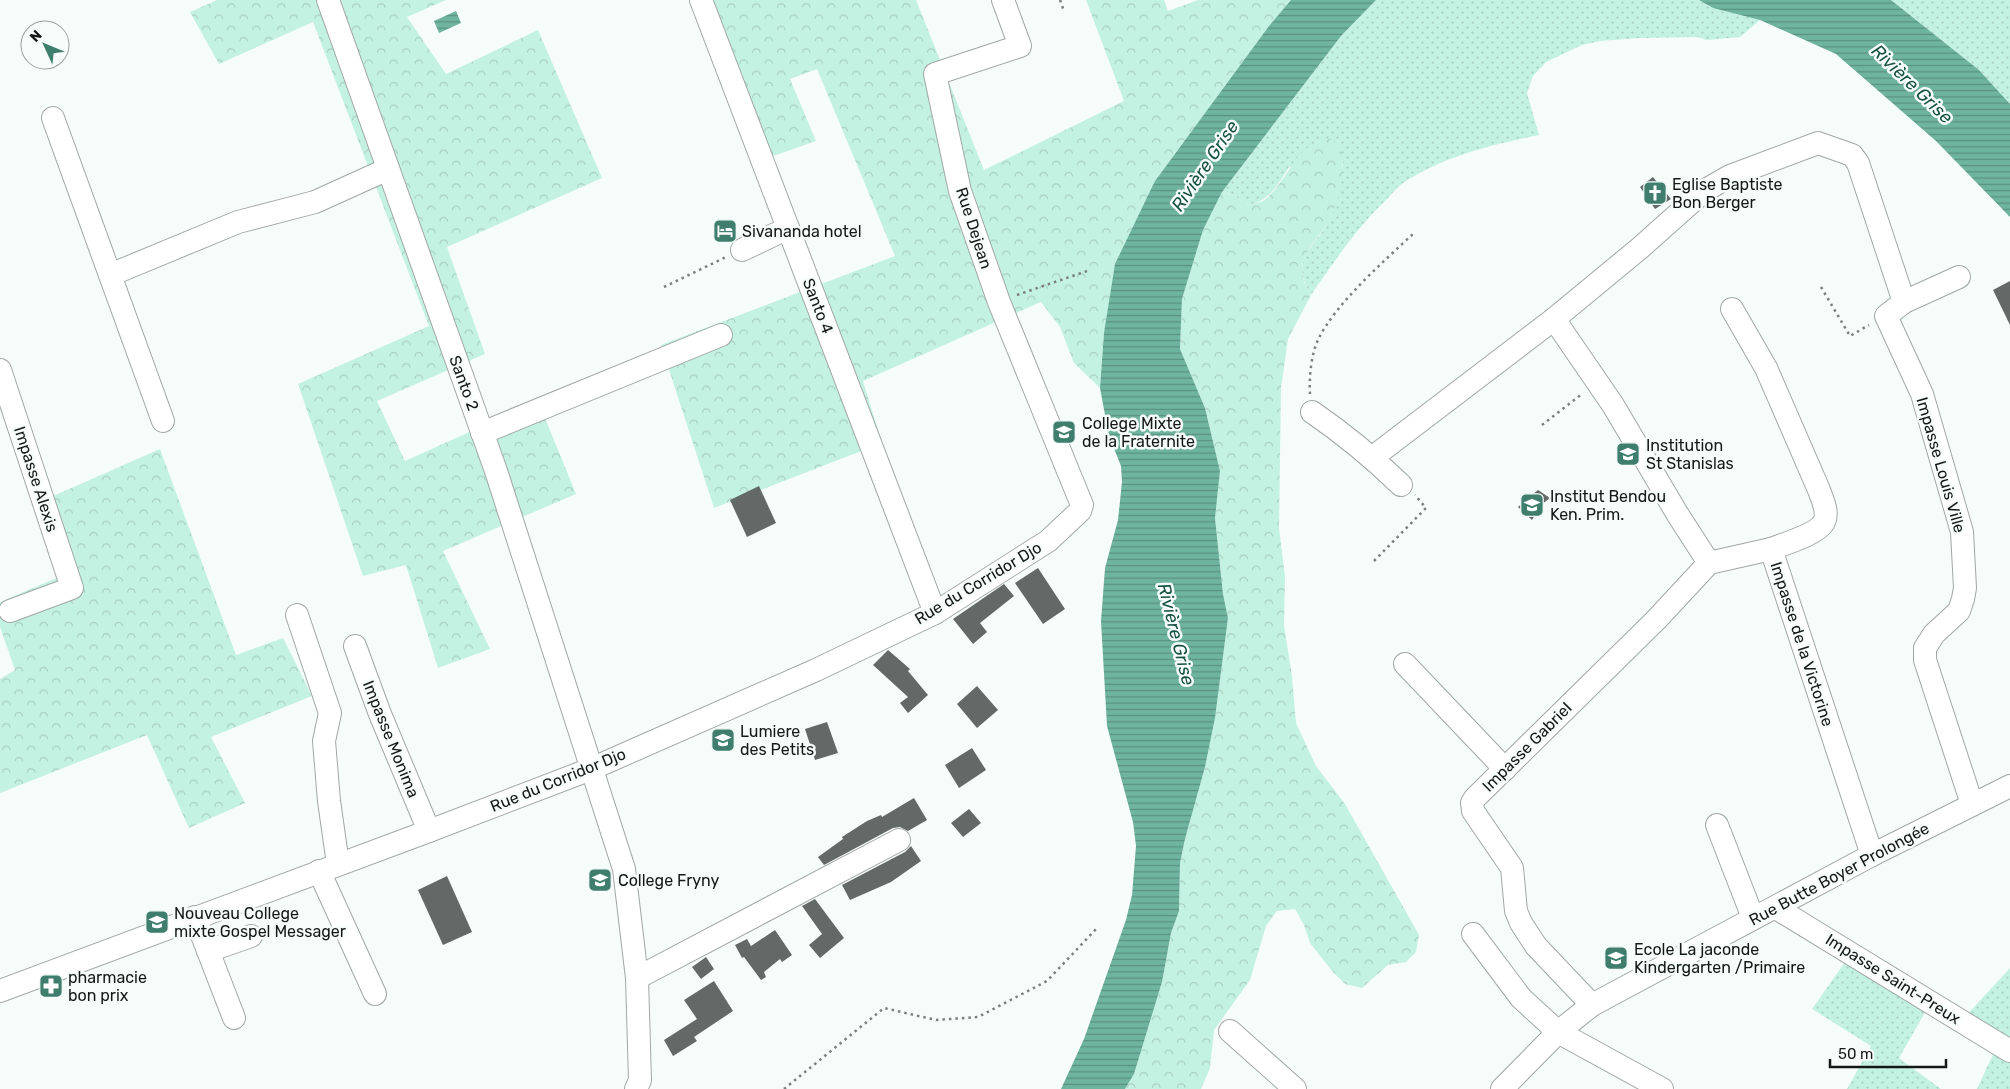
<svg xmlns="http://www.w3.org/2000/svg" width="2010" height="1089" font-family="Rubik,sans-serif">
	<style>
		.grass { fill: url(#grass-dots) }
		.forest { fill: url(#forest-crowns) }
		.water { fill: url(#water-rules) }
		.building { fill: #636967 }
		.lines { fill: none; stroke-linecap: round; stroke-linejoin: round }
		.minor-casing { stroke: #a1a7a4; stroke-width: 24 }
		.path { stroke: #7b7f7e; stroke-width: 2.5; stroke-dasharray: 2.5 4; stroke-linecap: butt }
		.minor { stroke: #fff; stroke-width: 22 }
		.labels { text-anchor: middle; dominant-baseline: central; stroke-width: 5; stroke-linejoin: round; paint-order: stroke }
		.poi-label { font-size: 16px; fill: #161818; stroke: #f6fcfa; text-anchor: start }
		.street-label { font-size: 16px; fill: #161818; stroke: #f6fcfa }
		.water-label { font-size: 18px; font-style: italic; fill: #175142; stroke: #f6fcfa }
	</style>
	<defs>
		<pattern id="grass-dots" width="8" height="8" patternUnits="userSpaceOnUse" patternTransform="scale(1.25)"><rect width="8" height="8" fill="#c4f2e2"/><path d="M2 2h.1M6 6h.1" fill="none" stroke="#a8cfc1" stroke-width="1.8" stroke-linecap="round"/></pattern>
		<pattern id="forest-crowns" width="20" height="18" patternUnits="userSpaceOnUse" patternTransform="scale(1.25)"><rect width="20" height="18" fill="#c4f2e2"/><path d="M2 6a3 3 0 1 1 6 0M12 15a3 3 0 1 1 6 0" fill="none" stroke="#a8cfc1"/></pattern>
		<pattern id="water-rules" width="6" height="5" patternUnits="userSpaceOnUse" patternTransform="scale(1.25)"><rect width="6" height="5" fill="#6fb49f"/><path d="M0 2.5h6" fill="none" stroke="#5a9181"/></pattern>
	</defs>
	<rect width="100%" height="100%" fill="#f6fcfa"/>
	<g class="grass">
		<path d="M1376,0H1699L1713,8L1760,20L1740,37L1707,40L1697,37L1640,38L1600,41L1582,45L1546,62L1533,76L1527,93L1539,135C1491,145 1444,156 1403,183C1396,188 1390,196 1384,202C1355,230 1334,262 1311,295C1288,257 1315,249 1330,219C1338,201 1341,181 1343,162L1289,167C1277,186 1271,199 1248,206L1235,196L1222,192L1341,36Z"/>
		<polygon points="1891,0 2010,0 2010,104 1979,70"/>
		<polygon points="1848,958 1927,1009 1899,1058 1941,1089 1847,1089 1871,1046 1812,1009"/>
		<polygon points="2010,968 2010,1044 1963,1019"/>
		<polygon points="1995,1050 2010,1059 2010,1089 1977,1089"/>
	</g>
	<g class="forest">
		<polygon points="217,0 446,0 407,17 446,74 538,30 602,178 447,247 485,354 377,401 405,461 538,401 576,494 443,551 490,649 438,668 406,565 363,576 298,384 429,326 313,22 219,64 190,12"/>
		<polygon points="689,0 916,0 984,170 1124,101 1086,0 1164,0 1168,11 1198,0 1291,0 1269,26 1155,181 1104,333 1100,388 1074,363 1060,327 1041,302 863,381 882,443 714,508 661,345 895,256 817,69 790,79 816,141 751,164 717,58"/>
		<path d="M1331,139C1334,141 1338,144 1339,147C1348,167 1339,200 1330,219C1322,236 1302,250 1302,270C1302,279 1306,287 1311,295L1288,339L1281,388L1279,528L1285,577L1284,626L1292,676L1296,723L1316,766L1345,804L1419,935L1416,952L1406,962L1388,965L1362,988L1345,984L1332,971L1310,943L1304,925L1295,909L1277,911L1266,926L1250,980L1214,1030L1210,1068L1201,1089H1125L1134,1074L1162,982L1171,933L1179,911L1180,863L1185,839L1205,767L1215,718L1228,618L1223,594L1215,518L1220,471L1205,408L1180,349L1182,299L1203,230L1222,192L1235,196L1248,206C1253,204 1259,203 1263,201C1289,183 1293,142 1331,139Z"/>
		<polygon points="160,449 236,655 283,638 312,696 211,737 245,803 189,828 147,735 0,793 0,679 15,670 0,627 0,602 59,577 35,504"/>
	</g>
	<g class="water">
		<polygon points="1291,0 1376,0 1341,36 1222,192 1203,230 1182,299 1180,349 1205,408 1220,471 1215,518 1223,594 1228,618 1215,718 1205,767 1185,839 1180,863 1179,911 1171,933 1162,982 1134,1074 1125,1089 1061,1089 1084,1039 1126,920 1132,895 1136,846 1133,822 1107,726 1101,621 1105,568 1118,520 1122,482 1121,466 1109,436 1100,388 1104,333 1115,264 1155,181 1269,26"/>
		<polygon points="1699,0 1891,0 1979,70 2010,104 2010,217 1936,141 1836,54 1760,20 1713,8"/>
		<polygon points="456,11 461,23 439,33 434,21"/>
	</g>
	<g class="building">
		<polygon points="1653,177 1671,199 1655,209 1640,187"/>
		<polygon points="2010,281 2010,325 1993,290"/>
		<polygon points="759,486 776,523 747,537 730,500"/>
		<polygon points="1538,490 1550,498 1541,505 1532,520 1518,507"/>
		<polygon points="1038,568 1065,609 1043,624 1015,583"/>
		<polygon points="1004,584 1014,596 980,623 987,632 973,644 953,619"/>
		<polygon points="888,650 910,669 908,671 928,695 908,713 900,703 908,697 873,665"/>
		<polygon points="977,686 998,710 977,728 957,704"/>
		<polygon points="827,722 838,753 815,760 805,729"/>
		<polygon points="972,748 986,770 959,788 945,765"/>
		<polygon points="914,798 927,820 908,831 900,827 893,828 824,865 818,857 843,839 842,837 867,821 881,815 882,817"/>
		<polygon points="969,809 981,823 963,837 951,823"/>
		<polygon points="911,846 921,861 891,882 850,900 842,885 905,852"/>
		<polygon points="447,876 472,932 443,945 418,890"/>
		<polygon points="815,899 844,938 820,958 809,945 822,934 802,906"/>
		<polygon points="775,930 792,955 782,962 780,959 764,972 766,977 761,980 744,957 742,958 735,945 747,939 751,946"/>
		<polygon points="706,957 714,969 701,979 692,967"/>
		<polygon points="714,981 733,1011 694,1037 697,1041 673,1056 664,1040 697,1019 684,1000"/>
	</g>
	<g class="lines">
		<g class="minor-casing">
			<g id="minor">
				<polyline points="328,0 496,471 624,869 637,978 640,1080 636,1089"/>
				<polyline points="701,0 935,613"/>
				<polyline points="53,118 163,421"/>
				<polyline points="742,250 788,228"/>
				<polyline points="110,275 238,222 315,202 388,169"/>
				<polyline points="1959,277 1904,302 1886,316 1922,394 1962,532 1965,588 1963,599 1959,611 1934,634 1925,648 1925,660 1972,804"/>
				<path d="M1732,309L1766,368L1819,490C1822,499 1829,512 1824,522C1818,534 1784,544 1771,549"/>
				<polyline points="1554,319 1613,405 1678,515 1709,563"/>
				<polyline points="0,370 72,588 10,611"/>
				<path d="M1312,412C1344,434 1373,458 1401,485"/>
				<polyline points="482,433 721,335"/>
				<polyline points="1373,457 1554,319 1640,248 1704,191 1730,176 1818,143 1852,155 1858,163 1904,302"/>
				<polyline points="297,615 330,713 324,741 329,801 338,864"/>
				<polyline points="355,646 380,714 429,831"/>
				<polyline points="1405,664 1505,769"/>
				<polyline points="1717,825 1753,918"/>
				<polyline points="319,871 375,994"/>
				<polyline points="1776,908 2010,1051"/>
				<polyline points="195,917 234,1018"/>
				<polyline points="1473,934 1521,998 1558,1032 1662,1089"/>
				<polyline points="208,951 251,936"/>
				<polyline points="637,978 899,840"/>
				<polyline points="0,991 429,831 591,769 816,670 935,613 1048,541 1080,511 1082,505 999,302 960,191 935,74 1020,46 1003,0"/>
				<polyline points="1592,1005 1536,946 1521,923 1516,911 1512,868 1473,811 1472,803 1475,798 1656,620 1709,563 1771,549 1872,855"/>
				<polyline points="1230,1031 1295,1089"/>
				<polyline points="1502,1089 1558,1032 1592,1005 1872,855 2010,786"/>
			</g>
		</g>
		<g class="path">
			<polyline points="1060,0 1064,11"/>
			<polyline points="664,287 726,257"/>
			<polyline points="1821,287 1850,336 1869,325"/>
			<polyline points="1017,295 1090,270"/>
			<path d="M1310,394C1309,379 1311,354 1318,340C1335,304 1383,262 1413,234"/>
			<polyline points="1542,425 1582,394"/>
			<polyline points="1374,561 1426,508 1415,495"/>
			<polyline points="784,1089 884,1008 936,1020 978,1017 1047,981 1098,927"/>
		</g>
		<use href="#minor" class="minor"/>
	</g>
	<defs>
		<g id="church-square" transform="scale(1.25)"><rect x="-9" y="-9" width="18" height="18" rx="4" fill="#3f7e6c" stroke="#f6fcfa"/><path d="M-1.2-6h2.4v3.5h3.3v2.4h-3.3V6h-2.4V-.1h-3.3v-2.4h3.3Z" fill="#fff"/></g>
		<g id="hotel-square" transform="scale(1.25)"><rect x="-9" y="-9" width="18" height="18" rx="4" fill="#3f7e6c" stroke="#f6fcfa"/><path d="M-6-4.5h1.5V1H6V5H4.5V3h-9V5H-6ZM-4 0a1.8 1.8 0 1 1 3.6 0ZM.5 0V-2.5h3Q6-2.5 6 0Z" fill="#fff"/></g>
		<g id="school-square" transform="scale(1.25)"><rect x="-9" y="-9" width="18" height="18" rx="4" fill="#3f7e6c" stroke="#f6fcfa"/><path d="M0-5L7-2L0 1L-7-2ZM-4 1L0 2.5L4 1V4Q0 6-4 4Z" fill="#fff"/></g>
		<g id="pharmacy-square" transform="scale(1.25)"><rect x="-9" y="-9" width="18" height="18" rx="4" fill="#3f7e6c" stroke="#f6fcfa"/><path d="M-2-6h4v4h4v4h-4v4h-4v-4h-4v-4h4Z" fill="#fff"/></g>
	</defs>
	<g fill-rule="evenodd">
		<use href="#church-square" x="1655" y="193"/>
		<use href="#hotel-square" x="725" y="231"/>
		<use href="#school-square" x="1064" y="432"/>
		<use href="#school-square" x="1628" y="454"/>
		<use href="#school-square" x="1532" y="505"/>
		<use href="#school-square" x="723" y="740"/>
		<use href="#school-square" x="600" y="880"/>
		<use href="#school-square" x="157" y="922"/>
		<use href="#school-square" x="1616" y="958"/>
		<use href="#pharmacy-square" x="51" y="986"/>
	</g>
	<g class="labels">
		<g class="poi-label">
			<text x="1672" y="184">Eglise Baptiste<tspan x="1672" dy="18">Bon Berger</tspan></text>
			<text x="742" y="231">Sivananda hotel</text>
			<text x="1082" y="423">College Mixte<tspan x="1082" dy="18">de la Fraternite</tspan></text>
			<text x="1646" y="445">Institution<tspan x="1646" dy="18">St Stanislas</tspan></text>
			<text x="1550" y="496">Institut Bendou<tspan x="1550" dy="18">Ken. Prim.</tspan></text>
			<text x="740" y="731">Lumiere<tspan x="740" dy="18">des Petits</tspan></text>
			<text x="618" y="880">College Fryny</text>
			<text x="174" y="913">Nouveau College<tspan x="174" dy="18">mixte Gospel Messager</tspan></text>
			<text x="1634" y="949">Ecole La jaconde<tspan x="1634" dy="18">Kindergarten /Primaire</tspan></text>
			<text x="68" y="977">pharmacie<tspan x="68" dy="18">bon prix</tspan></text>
		</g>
		<g class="street-label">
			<text transform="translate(974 228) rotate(72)">Rue Dejean</text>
			<text transform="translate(818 306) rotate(69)">Santo 4</text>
			<text transform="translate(464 383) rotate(70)">Santo 2</text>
			<text transform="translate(1941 465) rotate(74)">Impasse Louis Ville</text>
			<text transform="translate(36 479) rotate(72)">Impasse Alexis</text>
			<text transform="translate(978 583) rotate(-31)">Rue du Corridor Djo</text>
			<text transform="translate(1802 644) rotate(72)">Impasse de la Victorine</text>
			<text transform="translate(391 739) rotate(68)">Impasse Monima</text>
			<text transform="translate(1527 747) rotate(-45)">Impasse Gabriel</text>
			<text transform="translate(558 780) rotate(-22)">Rue du Corridor Djo</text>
			<text transform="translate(1839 874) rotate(-28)">Rue Butte Boyer Prolongée</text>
			<text transform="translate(1893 979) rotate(32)">Impasse Saint-Preux</text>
		</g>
		<g class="water-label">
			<text transform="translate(1912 84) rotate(44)">Rivière Grise</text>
			<text transform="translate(1205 166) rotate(-56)">Rivière Grise</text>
			<text transform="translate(1176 634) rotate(76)">Rivière Grise</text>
		</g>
	</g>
	<g transform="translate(45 45) rotate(314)"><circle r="24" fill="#f6fcfa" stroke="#9ca1a0"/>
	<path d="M0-4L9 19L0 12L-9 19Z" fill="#3f7e6c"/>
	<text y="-8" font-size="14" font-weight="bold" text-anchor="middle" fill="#161818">N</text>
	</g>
	<path d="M1830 1059v8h116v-8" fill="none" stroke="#161818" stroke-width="2.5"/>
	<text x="1838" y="1059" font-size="15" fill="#161818" stroke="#f6fcfa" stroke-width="4" paint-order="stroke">50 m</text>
</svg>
